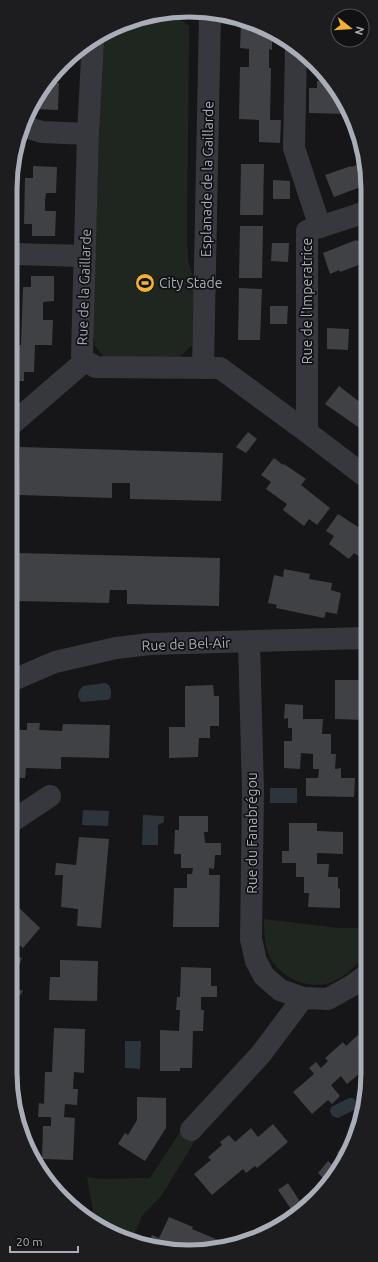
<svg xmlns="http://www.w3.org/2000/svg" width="378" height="1262" font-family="Ubuntu,sans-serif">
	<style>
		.green { fill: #1e261f }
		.water { fill: #2c353c }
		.building { fill: #404145 }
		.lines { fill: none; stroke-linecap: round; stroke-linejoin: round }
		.minor { stroke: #37383d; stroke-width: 22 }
		.labels { text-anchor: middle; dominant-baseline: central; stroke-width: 3.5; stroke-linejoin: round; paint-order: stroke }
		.street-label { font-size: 14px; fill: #a8adb8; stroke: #111113 }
		.poi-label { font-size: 14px; fill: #a8adb8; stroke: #111113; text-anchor: start }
		.rim { fill: none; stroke: #a8adb8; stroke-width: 5 }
	</style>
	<rect width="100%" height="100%" fill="#161618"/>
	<g class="green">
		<polygon points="147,16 179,18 189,26 187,236 188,260 195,283 192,345 180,357 106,359 95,346 93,334 102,37 103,35"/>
		<path d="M264,919L339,928H365V957C356,964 348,974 338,979C316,992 286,982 272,961C264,949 264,933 264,919Z"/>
		<polygon points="182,1129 196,1139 162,1195 142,1216 132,1240 110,1233 95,1222 87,1177 101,1179 150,1178"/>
	</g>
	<g class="water">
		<path d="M105,683L109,685C111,689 112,694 110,699L106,700L81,702C77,696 77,692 83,686Z"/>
		<rect x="270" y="788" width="27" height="15"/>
		<polygon points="83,810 109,811 108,826 82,825"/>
		<polygon points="143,815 164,816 164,822 158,825 158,845 142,845"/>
		<polygon points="362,859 365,859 365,890 361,889"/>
		<polygon points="125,1041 141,1041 140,1069 125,1068"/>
		<polygon points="349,1098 353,1098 357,1102 356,1109 338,1118 332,1116 330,1111 331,1107"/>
	</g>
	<g class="building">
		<polygon points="241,23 250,23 272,31 272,50 269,49 269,68 271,68 270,120 281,120 280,143 259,142 259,120 239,119 240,67 249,67 249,49 240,48"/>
		<polygon points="325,74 347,109 347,114 309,113 309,88 317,88 317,81 325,81"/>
		<polygon points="49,81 49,83 59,83 58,110 35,109 35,102 40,89"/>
		<polygon points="366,162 366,185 334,197 325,175 351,166 351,167"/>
		<polygon points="241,164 264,164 263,215 240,215"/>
		<polygon points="33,166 57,167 56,193 46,193 45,201 45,211 56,211 55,236 32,236 32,224 24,224 25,178 33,178"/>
		<polygon points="273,180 290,181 290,199 273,199"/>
		<polygon points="240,226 263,226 262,278 239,278"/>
		<polygon points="366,238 366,261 364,262 364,263 340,272 339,270 330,274 323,253 356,240 357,241"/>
		<polygon points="272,243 289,243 288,262 271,261"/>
		<polygon points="31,276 54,276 54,301 43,302 43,320 53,320 52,345 35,345 34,372 24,372 24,381 13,381 13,345 21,345 23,287 31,287"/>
		<polygon points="239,288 262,289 260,340 238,340"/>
		<polygon points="270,306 288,306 287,324 270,324"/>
		<polygon points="364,313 366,313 366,366 362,365"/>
		<polygon points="327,328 349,329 348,350 327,349"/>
		<polygon points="339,386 366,407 366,434 363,432 364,431 325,404"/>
		<polygon points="248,432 257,439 246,453 236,447"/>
		<polygon points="20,447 223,453 221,501 130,499 130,483 112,483 112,498 19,495"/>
		<polygon points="274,458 283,465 284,464 306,479 301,485 330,508 317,525 309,519 304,526 283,510 287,504 266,489 271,482 261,475"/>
		<polygon points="338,514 366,532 366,561 354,553 349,559 329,544 334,536 326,531"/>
		<polygon points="17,553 220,558 219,606 127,604 127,590 110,590 109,603 16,601"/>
		<polygon points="284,569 310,574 309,579 332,583 331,590 341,593 337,614 326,612 324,618 276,608 277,605 268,603 274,575 283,577"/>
		<polygon points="335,680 362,680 362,698 365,698 365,720 335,719"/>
		<polygon points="213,685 214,696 219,696 219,726 210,726 210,738 199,738 198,757 169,758 169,727 185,727 185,686"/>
		<polygon points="285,704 303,705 303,719 323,719 322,734 331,734 331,754 336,754 335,769 341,768 341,778 355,778 354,797 306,796 306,778 318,778 319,769 313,769 313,754 301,753 300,769 284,768 284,741 292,741 292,728 288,728 288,718 284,719"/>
		<polygon points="27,723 40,723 39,730 62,731 63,724 110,725 109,758 61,757 61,769 26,768 25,778 12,778 11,730 27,730"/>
		<polygon points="179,816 208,816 208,832 204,832 205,843 221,843 221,855 215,855 214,869 209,868 209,875 220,875 219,927 173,927 174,888 187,888 187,874 192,874 193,868 181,868 181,854 174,854 175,830 179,830"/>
		<polygon points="289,823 317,823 317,831 343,832 343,854 317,853 317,864 329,864 328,877 338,877 338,888 340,889 340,908 308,907 309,893 304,893 304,877 296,877 296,863 282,863 282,851 289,851"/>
		<polygon points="79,837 109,839 101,928 77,926 78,909 61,907 63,875 55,875 56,863 76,865"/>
		<polygon points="11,900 40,928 23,948 14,941 10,944"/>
		<polygon points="10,953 22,958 11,986 23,991 19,997 10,993"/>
		<polygon points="60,960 98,961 97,1001 49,1000 50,977 60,977"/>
		<polygon points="181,967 211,968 211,986 217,986 217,997 201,997 201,1010 204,1010 203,1031 193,1031 192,1068 180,1068 180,1071 160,1071 160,1030 179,1031 180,1010 176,1010 177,997 180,997"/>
		<polygon points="54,1028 85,1029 84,1073 74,1072 73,1089 78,1089 77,1105 65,1104 64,1117 75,1118 73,1160 42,1159 43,1126 51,1126 51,1117 38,1117 39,1103 44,1104 45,1072 52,1072"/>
		<polygon points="358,1035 365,1043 365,1069 347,1084 341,1076 331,1085 340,1096 332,1104 328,1100 312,1114 293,1092 314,1074 309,1068 316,1062 321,1068 328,1061 325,1058 343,1042 346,1046"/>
		<polygon points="137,1097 166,1098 166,1128 145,1161 118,1144 125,1133 128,1135 137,1120"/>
		<polygon points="273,1124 288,1142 257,1168 255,1166 246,1173 243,1169 212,1195 194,1174 211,1160 208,1157 222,1145 220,1142 229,1135 235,1142 251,1128 258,1137"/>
		<polygon points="347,1140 350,1143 343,1160 337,1153"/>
		<polygon points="328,1161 336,1168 342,1162 338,1173 328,1183 318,1173"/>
		<polygon points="288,1183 301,1203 295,1207 298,1212 288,1222 283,1214 291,1209 278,1190"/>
		<polygon points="75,1198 78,1209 65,1200"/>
		<polygon points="169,1217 193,1227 192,1229 223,1242 222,1247 166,1250 148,1245 152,1235 159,1238"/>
	</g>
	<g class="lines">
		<g class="minor">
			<polyline points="93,39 88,134 82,355 85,361 96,367 220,368 307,432 366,477"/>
			<polyline points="296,49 294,148 320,227"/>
			<polyline points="25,127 42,132 88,134"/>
			<polyline points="13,254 85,256"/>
			<polyline points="203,368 210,13"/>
			<polyline points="12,424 85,361"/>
			<polyline points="307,432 307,231 366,212"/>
			<polyline points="249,642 253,791 251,939 256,961 264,976 280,990 303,998 328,999 353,985 365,976"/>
			<polyline points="11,681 55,662 116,648 150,644 366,638"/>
			<polyline points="11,822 50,796"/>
			<polyline points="191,1130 261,1054 303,998"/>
		</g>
	</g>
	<defs>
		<g id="stadium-disc" transform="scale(1)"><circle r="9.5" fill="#f2b134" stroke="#111113"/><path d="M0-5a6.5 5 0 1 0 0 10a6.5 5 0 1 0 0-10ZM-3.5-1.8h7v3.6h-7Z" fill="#111"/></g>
	</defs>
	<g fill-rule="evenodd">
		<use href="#stadium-disc" x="145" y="283"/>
	</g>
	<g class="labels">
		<g class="street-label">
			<text transform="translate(207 179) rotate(-89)">Esplanade de la Gaillarde</text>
			<text transform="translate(84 287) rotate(-88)">Rue de la Gaillarde</text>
			<text transform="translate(307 301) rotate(-90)">Rue de l'Imperatrice</text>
			<text transform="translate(186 644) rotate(-2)">Rue de Bel-Air</text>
			<text transform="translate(252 833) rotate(-90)">Rue du Fanabrégou</text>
		</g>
		<g class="poi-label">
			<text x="159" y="283">City Stade</text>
		</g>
	</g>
	<path d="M0 0H378V1262H0ZM189 17H189A172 172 0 0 1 361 189V1073A172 172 0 0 1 189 1245H189A172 172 0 0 1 17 1073V189A172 172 0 0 1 189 17Z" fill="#1d1d20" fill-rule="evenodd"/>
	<path class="rim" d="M189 17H189A172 172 0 0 1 361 189V1073A172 172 0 0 1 189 1245H189A172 172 0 0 1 17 1073V189A172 172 0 0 1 189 17Z"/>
	<g transform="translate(350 28) rotate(107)"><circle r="19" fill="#111113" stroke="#4d4f55"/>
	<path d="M0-3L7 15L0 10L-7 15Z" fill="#f2b134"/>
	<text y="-6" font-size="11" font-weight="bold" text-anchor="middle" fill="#a8adb8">N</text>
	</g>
	<path d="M10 1246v6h68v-6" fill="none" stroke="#a8adb8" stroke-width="2"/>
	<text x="16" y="1246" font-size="12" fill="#a8adb8" stroke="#111113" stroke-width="3" paint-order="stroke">20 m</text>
</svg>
